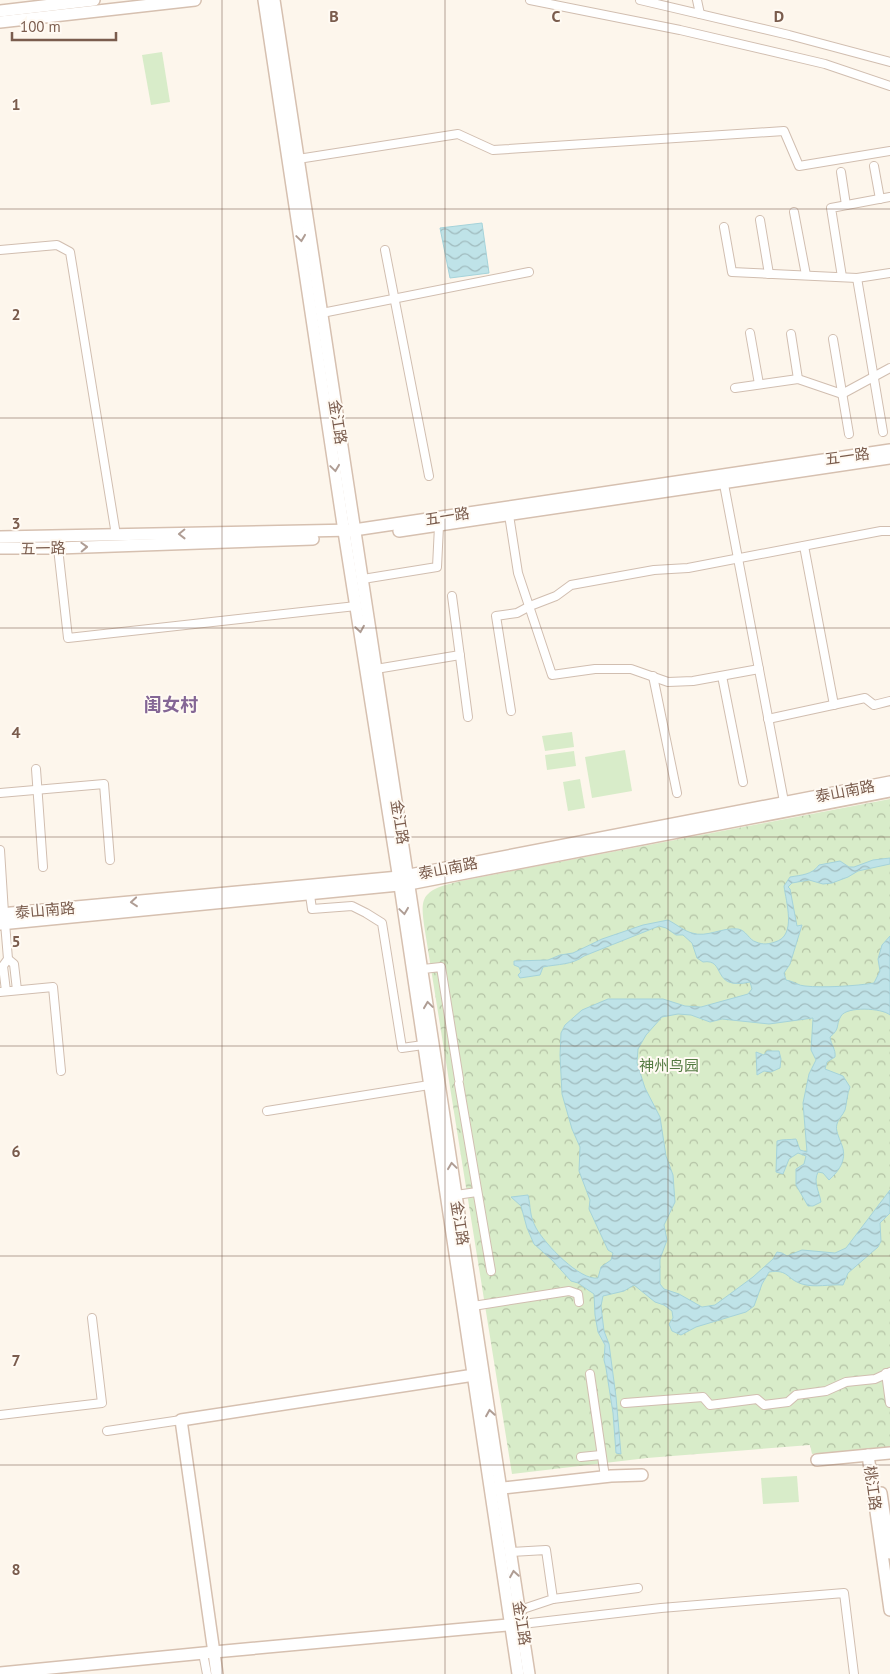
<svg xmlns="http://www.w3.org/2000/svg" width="890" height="1674" font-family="'PT Sans','Noto Sans SC',sans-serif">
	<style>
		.park { fill: url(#park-crowns) }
		.pitch { fill: #d8ecc9 }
		.water { fill: url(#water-waves); stroke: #a5d3da }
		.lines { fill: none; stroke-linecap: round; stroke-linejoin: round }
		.street-casing { stroke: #d1beb0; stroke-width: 10 }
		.secondary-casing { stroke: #d6c0b0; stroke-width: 14 }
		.street { stroke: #fff; stroke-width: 8 }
		.secondary { stroke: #fff; stroke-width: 11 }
		.oneway { stroke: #af9d94 }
		.grid { fill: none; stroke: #7a5c4d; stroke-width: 1; stroke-opacity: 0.55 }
		.labels { text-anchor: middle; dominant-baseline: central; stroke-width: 4; stroke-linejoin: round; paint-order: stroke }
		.street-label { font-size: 15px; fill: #7a5c4d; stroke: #fffaf3 }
		.park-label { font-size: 15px; fill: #537a41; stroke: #fffaf3 }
		.quarter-label { font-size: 18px; font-weight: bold; fill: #846695; stroke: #fffaf3 }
		.grid-label { font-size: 16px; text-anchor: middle; font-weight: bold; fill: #7a5c4d; stroke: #fffaf3; stroke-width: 4; stroke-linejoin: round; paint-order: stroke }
	</style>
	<defs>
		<pattern id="park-crowns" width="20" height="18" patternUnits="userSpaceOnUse" patternTransform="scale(1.25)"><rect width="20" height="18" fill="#d8ecc9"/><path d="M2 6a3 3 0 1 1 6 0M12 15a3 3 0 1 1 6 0" fill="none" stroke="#b4c2a5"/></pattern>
		<pattern id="water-waves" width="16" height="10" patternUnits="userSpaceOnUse" patternTransform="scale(1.25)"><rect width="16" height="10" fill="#bfe3e8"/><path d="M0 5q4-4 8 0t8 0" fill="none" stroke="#a0bbbe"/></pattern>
	</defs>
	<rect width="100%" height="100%" fill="#fdf6ec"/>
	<path class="park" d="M890,799V1447L812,1454L810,1445L647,1458L512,1474L424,925C423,915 420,901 428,894C437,884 468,880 481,877Z"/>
	<g class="pitch">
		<polygon points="162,52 170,102 151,105 142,55"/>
		<polygon points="572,732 574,747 545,751 542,736"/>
		<polygon points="625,750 632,791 592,798 585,757"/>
		<polygon points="574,751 576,766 547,770 545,755"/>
		<polygon points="580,779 585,808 568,811 563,782"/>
		<polygon points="797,1476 799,1502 763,1504 761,1478"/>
	</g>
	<g class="water">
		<polygon points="482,223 489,273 450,278 440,228"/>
		<path d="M890,858V864L858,871L848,877L832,883L823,884L809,880L792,883L788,887L790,889L797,926L802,925L790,964L784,973L786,980C793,981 799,986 805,986C823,988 856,986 874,983L880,971L878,959L882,945L890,936V1015C882,1008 847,1006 841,1016C835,1026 841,1028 830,1037C831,1045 836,1049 835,1057L827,1062L825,1069L843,1076L850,1087C847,1094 847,1102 845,1110C843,1115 838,1119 837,1124C835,1130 839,1137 841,1143C848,1158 840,1170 829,1180L823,1173L818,1172C813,1182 819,1191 821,1202L813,1206H808L796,1185V1169L804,1164L806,1156L798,1153L789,1159L783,1174L776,1172L777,1141C782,1139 790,1140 796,1139L800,1150L807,1152L803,1103L809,1074L816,1060L811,1050L813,1018L769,1024L722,1019L710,1022L691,1015L678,1014L662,1017L646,1035L638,1049L637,1063L645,1088L660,1117L666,1156L673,1175L675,1202L664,1225L667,1240L660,1259V1284L664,1289L679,1294L702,1307L715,1305L753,1277L773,1259L777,1252L782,1253L787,1256L802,1250L835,1253L846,1248L890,1190V1213L880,1223L881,1241L878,1247L848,1273L843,1285C830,1284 815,1288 802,1284C786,1279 789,1269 769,1272L762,1284L754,1306L746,1312L696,1327L681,1335L672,1331L669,1324L673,1318L672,1311L664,1305L655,1302L634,1285L624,1291L603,1296L601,1306L604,1331L609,1344L616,1397L621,1454L616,1453L613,1413L606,1368L604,1360L605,1345L598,1332L595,1315L594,1294L578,1283L571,1281L552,1260L534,1244L527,1228L521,1206L511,1197L528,1195C531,1207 529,1215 536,1228C545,1244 580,1281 598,1278L601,1267L611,1260L613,1253L608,1250L589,1209L590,1200L579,1171L580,1147L572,1129L562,1094L560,1055L561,1033L565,1025L582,1010L608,999H663L685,1006L701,1007L748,994L752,989L750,982C710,991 727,958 703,962L697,958L692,943L683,935H676L666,928L659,926L584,956C572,965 558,964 543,967L540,975L520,978L518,975L521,972L519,967L514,965V961L548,960L560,955L573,953L602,939L643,925L668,920C676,924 684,931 692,933C707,938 722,927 738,929C746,930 749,940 756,942C763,945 769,944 775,942C797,936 786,902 784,886L790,877C801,875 812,875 819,865L840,861L849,867H854L873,860Z"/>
		<polygon points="767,1051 779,1051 781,1059 780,1068 771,1072 764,1071 757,1075 756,1052 764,1055"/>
	</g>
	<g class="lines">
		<g class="street-casing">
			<g id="street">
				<polyline points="530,0 680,30 825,64 890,86"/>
				<polyline points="640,0 789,35 890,62"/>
				<polyline points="697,0 700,14"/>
				<polyline points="298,159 458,134 493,150 784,131 799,166 890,151"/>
				<polyline points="874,166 880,199"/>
				<polyline points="841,172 846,205"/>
				<polyline points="794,212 806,275"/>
				<polyline points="760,220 769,274"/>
				<polyline points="724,227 732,272 857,278 890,273"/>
				<polyline points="0,250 57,245 70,252 116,535"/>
				<polyline points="385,250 429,476"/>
				<polyline points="842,277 831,208 890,197"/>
				<polyline points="857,278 883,432"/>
				<polyline points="322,313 529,272"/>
				<polyline points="750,333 759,384"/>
				<polyline points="791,334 798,379"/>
				<polyline points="833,339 849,434"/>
				<polyline points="735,388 798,379 842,394 890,368"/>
				<polyline points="723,479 785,807"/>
				<polyline points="509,515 518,573 552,675 595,669 631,669 668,682 693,681 759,669"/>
				<polyline points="804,546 834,705"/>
				<polyline points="58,548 68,638 356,606"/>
				<polyline points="363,579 437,567 439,526"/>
				<polyline points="452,596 468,717"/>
				<polyline points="376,669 460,655"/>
				<polyline points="653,676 677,793"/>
				<polyline points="722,676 743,782"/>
				<polyline points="511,711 496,616 517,613 530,606 556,596 571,585 654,570 688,568 881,531 890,531"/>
				<polyline points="768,719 865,698 874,705 890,701"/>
				<polyline points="36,769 43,867"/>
				<polyline points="0,793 104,784 110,860"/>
				<polyline points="0,850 4,913"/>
				<polyline points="310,895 312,909 352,906 366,913 382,923 402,1048 423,1045"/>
				<polyline points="5,923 8,959 3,966 6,991"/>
				<polyline points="8,959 14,964 17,990"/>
				<polyline points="423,969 441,967 459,1079"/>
				<polyline points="0,992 53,987 61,1071"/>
				<polyline points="459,1084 491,1271"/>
				<polyline points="267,1111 429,1085"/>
				<polyline points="456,1195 477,1192"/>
				<polyline points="473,1306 569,1291 578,1294 579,1302"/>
				<polyline points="886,1373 890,1403"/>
				<polyline points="590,1374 605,1477"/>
				<polyline points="625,1403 703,1397 710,1405 757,1399 764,1405 788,1402 796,1395 826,1391 846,1382 875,1379 890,1372"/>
				<polyline points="0,1415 102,1403 92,1318"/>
				<polyline points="107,1431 181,1420"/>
				<polyline points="581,1457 601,1455"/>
				<polyline points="511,1552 546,1550 553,1599 520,1610"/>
				<polyline points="553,1599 638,1588"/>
				<polyline points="522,1624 661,1608 844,1593 854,1674"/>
				<polyline points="203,1653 207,1674"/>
			</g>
		</g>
		<g class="secondary-casing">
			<g id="secondary">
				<polyline points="264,0 345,538 400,886 518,1674"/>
				<polyline points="274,0 529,1674"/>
				<polyline points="0,11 94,0"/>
				<polyline points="0,22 195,0"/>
				<polyline points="399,531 890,458"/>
				<polyline points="0,537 354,530 890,450"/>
				<polyline points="0,548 58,548 313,539"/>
				<polyline points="0,914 399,877 890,782"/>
				<polyline points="0,924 409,884 890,791"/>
				<polyline points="868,1455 890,1610"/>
				<polyline points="817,1460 890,1453"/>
				<polyline points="494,1489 611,1476 642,1475"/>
				<polyline points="881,1493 890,1553"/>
				<polyline points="0,1673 214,1652 518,1624"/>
				<polyline points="217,1674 181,1420 474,1375"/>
			</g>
		</g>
		<use href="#street" class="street"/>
		<use href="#secondary" class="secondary"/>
	</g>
	<defs><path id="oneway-chevron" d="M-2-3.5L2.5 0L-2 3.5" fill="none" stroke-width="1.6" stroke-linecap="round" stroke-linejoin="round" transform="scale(1.25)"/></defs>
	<g class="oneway">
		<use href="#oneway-chevron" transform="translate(301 238) rotate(82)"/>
		<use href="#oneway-chevron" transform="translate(335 468) rotate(82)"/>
		<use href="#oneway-chevron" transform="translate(182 534) rotate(179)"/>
		<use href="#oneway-chevron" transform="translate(84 547) rotate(-2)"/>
		<use href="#oneway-chevron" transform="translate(360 629) rotate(81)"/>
		<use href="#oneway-chevron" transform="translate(134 902) rotate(175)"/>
		<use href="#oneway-chevron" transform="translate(404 911) rotate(82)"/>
		<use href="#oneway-chevron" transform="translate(428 1005) rotate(-98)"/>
		<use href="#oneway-chevron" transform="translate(452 1166) rotate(-98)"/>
		<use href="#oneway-chevron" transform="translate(490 1413) rotate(-99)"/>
		<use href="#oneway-chevron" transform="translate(514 1574) rotate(-99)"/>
	</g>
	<path class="grid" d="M222,0V1674M445,0V1674M668,0V1674M0,209H890M0,418H890M0,628H890M0,837H890M0,1046H890M0,1256H890M0,1465H890"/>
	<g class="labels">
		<g class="street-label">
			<text transform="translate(338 422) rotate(81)">金江路</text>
			<text transform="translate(847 456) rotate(-8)">五一路</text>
			<text transform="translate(447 516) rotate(-9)">五一路</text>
			<text transform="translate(43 548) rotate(-1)">五一路</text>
			<text transform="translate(845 791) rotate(-11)">泰山南路</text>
			<text transform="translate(400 822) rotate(81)">金江路</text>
			<text transform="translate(448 868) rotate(-11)">泰山南路</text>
			<text transform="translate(45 910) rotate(-5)">泰山南路</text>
			<text transform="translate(460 1223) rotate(81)">金江路</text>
			<text transform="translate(873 1488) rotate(82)">桃江路</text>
			<text transform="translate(522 1623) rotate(81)">金江路</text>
		</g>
		<g class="park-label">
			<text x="669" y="1065">神州鸟园</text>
		</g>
		<g class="quarter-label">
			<text x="171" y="704">闺女村</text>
		</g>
	</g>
	<g class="grid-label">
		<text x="334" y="22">B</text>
		<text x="556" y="22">C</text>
		<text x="779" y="22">D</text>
		<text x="16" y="110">1</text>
		<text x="16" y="320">2</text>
		<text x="16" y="529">3</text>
		<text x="16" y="738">4</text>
		<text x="16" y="947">5</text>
		<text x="16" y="1157">6</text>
		<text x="16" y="1366">7</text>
		<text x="16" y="1575">8</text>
	</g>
	<path d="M12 32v8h104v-8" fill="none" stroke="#7a5c4d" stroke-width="2.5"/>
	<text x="20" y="32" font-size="15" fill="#7a5c4d" stroke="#fffaf3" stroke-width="4" paint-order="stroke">100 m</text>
</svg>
